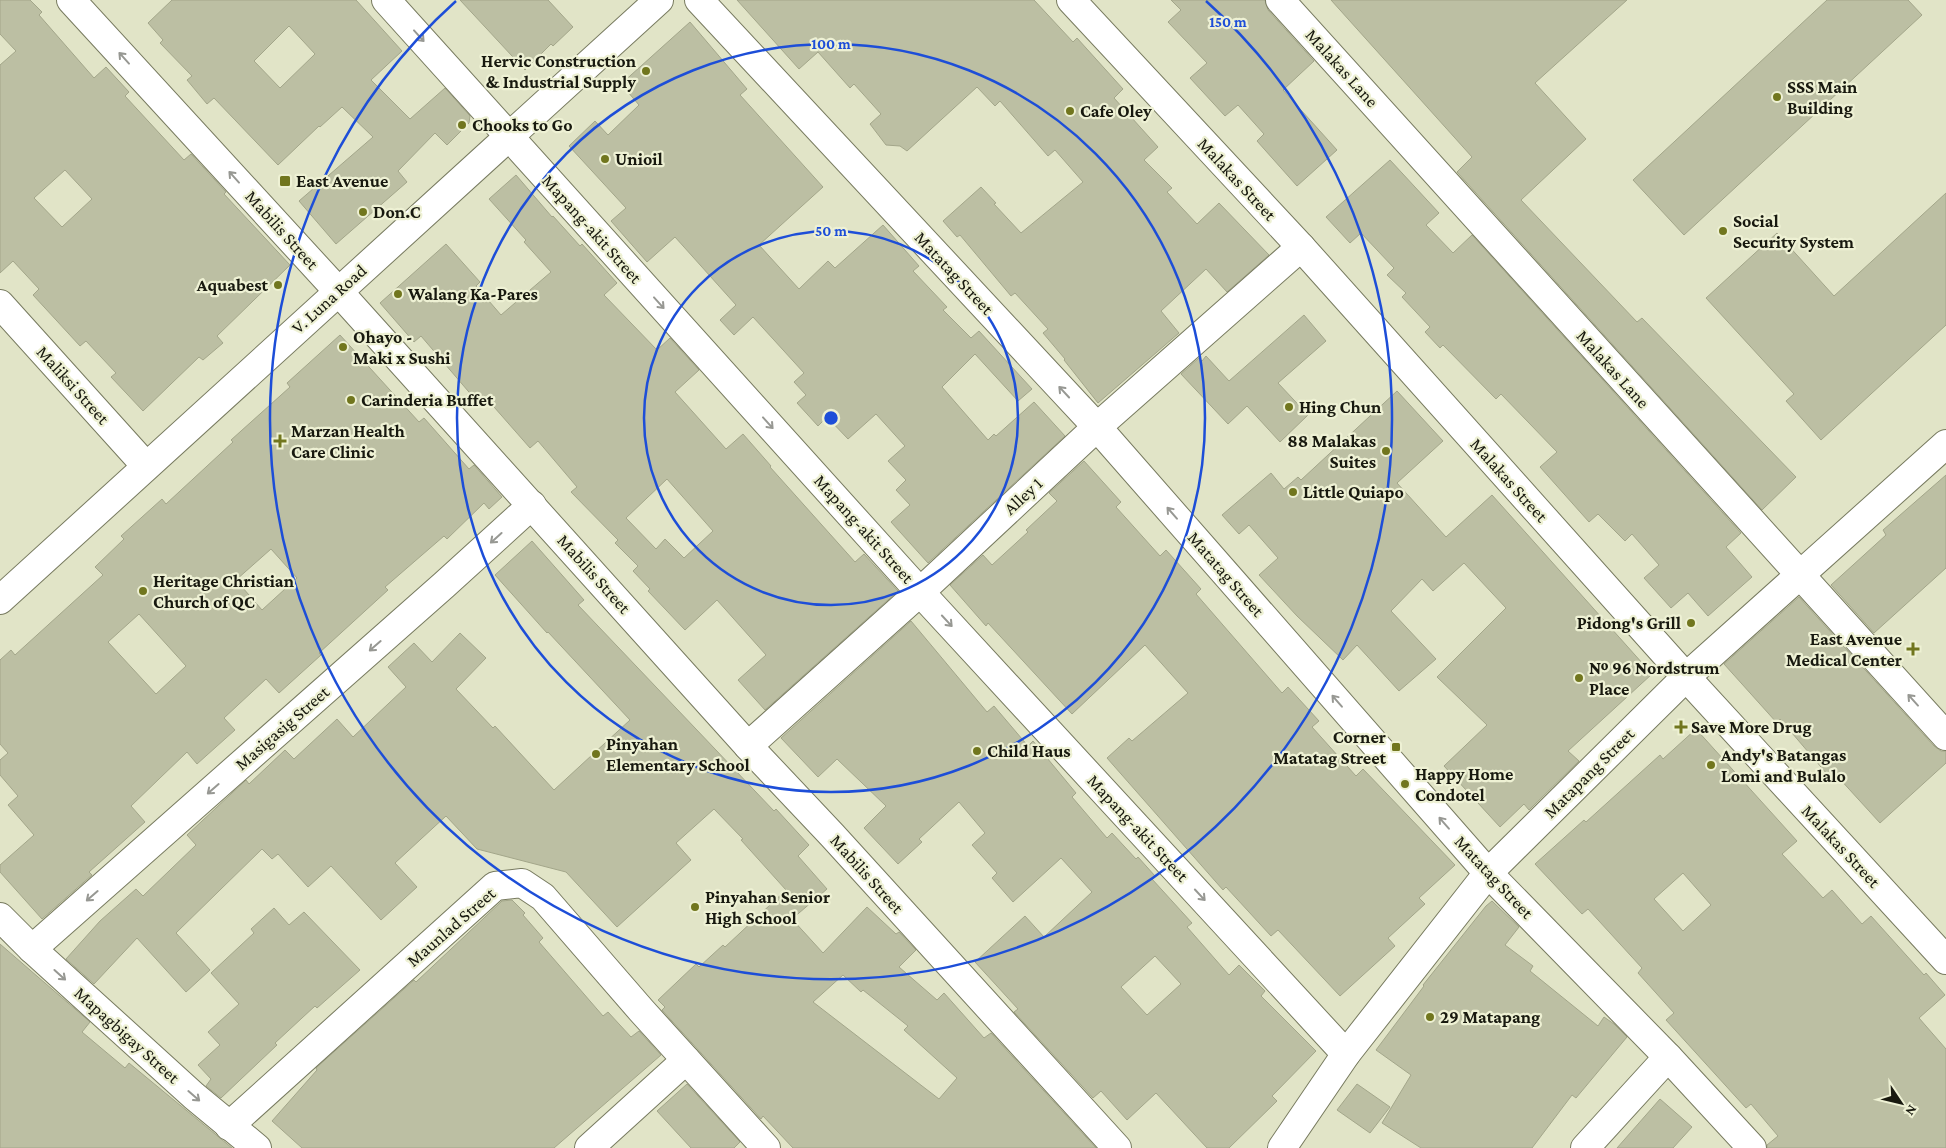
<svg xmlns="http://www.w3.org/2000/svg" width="1946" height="1148" font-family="'Crimson Pro',serif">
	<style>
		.building { fill: #bcbfa3; stroke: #a3a68a; fill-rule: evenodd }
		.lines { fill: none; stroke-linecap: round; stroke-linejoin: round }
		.street-casing { stroke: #777a5f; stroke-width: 30 }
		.secondary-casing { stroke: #777a5f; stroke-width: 30 }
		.street { stroke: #fff; stroke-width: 28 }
		.secondary { stroke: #fff; stroke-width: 28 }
		.oneway { stroke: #979893 }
		.ring { fill: none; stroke: #1d4ed8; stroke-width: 2.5 }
		.poi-dot { fill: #71761e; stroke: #eef1d4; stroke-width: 2 }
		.labels { text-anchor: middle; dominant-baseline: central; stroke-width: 4.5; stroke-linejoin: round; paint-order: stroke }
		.poi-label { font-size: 18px; font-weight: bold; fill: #18190f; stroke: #eef1d4; text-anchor: start }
		.street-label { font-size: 18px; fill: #18190f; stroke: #eef1d4 }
		.centre { fill: #1d4ed8; stroke: #eef1d4; stroke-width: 2.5 }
		.ring-label { font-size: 15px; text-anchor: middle; font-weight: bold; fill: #1d4ed8; stroke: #eef1d4; stroke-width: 4.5; stroke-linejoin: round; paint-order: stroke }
	</style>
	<rect width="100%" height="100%" fill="#e1e4c7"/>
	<g class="building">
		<path d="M0,0H30L42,12L39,15L94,78L106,67L129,92L125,96L184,160L191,154L226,192L224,194L290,265L217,336L223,343L203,360L199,357L143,411L111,377L116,373L86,341L80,346L33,295L39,289L13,261L0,273V65L16,51L0,34ZM65,170L92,199L62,227L34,198Z"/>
		<path d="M172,0H356L402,51L371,80L410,119L445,88L470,116L469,123L447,145L435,133L398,171L407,182L336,244L299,201L373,137L342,107L320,127L319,126L278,165L214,98L207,104L187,80L192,76L160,43L163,40L148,23ZM289,26L315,54L280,88L254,61Z"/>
		<polygon points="460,0 548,0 573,27 553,46 551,44 525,70"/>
		<polygon points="737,0 1034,0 1073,42 1077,38 1123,89 1114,98 1158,147 1144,160 1172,188 1167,192 1197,224 1219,203 1269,255 1227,292 1206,269 1161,311 1179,333 1098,403 1064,360 1065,359 1043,333 1048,329 1015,293 1011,296 960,235 957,237 943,221 981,187 996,203 994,204 1021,233 1083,182 1055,150 1048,156 1000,101 995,106 977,87 907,151 900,146 886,145 870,124 881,114 854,84 850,88 818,52 799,69"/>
		<polygon points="1171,0 1265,0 1268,10 1314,61 1283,90 1337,150 1297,186 1257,141 1264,134 1238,105 1225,116 1190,78 1207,63 1168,22 1181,10"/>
		<polygon points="1331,0 1627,0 1535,83 1586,139 1521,200 1637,322 1642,318 1796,477 1762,510 1457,172 1472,157"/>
		<polygon points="1827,0 1908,0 1922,15 1684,235 1633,180"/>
		<polygon points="690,22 747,89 740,95 823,187 759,245 799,289 828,261 835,268 883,225 919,266 913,271 947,307 943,310 971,338 979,331 1032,389 1018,401 975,354 942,387 988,440 994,434 996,436 1034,402 1065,436 928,563 891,522 910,505 896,490 906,480 888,461 905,446 876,414 848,439 827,417 818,426 797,403 806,395 794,382 804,373 753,317 734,335 720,320 736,305 675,237 647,262 611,221 626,208 569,146 595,121 608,135 639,105 621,84"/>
		<polygon points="1390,160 1439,213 1426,225 1453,253 1472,235 1741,533 1726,547 1752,577 1708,616 1688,593 1671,608 1644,578 1659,565 1632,534 1625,541 1598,514 1589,522 1540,467 1557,452 1501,394 1496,399 1443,345 1440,348 1425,332 1430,327 1402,297 1406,293 1387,275 1394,268 1361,233 1350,243 1326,217"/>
		<path d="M516,175L552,217L553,216L580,246L582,244L617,283L604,295L657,350L670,338L699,370L675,392L726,449L743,434L771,466L770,467L855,562L864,554L898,591L765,710L738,680L766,655L717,600L685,630L648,591L650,589L633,571L638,566L615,543L618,540L571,492L577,487L538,441L530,448L487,399L480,405L421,336L414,342L380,303L446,244L480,282L476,286L501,315L551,272L524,242L526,240L489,199ZM667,479L713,531L684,558L665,539L656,549L626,518Z"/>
		<polygon points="1946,193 1946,325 1821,440 1786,401 1794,394 1706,298 1777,233 1834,296"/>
		<polygon points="1304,315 1326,341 1278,383 1308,415 1280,442 1247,406 1228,424 1181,374 1199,358 1202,361 1206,356 1229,381"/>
		<path d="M340,335L419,422L424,418L469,469L474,465L502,497L489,509L484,503L447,539L444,536L385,587L388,590L319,653L321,655L279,693L266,679L224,718L235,730L197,764L187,752L131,806L145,822L89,872L92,875L42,919L0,872V865L34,835L8,805L18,796L0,775V760L8,753L0,744V660L11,650L15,655L103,575L95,567L124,539L121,536L162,499L166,504L233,442L231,440L290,387L287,383ZM271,549L297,578L262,610L236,580ZM139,614L186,666L156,694L108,642Z"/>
		<polygon points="1397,391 1443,441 1397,483 1446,537 1492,495 1652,674 1568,751 1579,761 1529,810 1524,804 1500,827 1444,766 1487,725 1437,677 1506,608 1464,563 1433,591 1422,579 1391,611 1436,659 1399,691 1357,645 1343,660 1297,616 1259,575 1278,558 1249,525 1239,534 1222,515 1271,473 1284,489 1298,477 1301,480"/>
		<polygon points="1084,461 1121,502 1116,507 1160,556 1166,550 1201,589 1196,594 1282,693 1288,687 1319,721 1312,727 1356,776 1363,769 1455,865 1419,898 1425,904 1388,938 1395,946 1340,996 1278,930 1271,936 1226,887 1223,890 1107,758 1129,738 1132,741 1188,693 1145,645 1072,714 988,623 986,626 950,585 983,555 992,565 1028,532 1026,530 1057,501 1049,493"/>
		<polygon points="1946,475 1946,568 1874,633 1831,585 1886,535 1883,530"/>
		<path d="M532,541L584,600L578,605L774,811L776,809L809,845L798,856L827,889L792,919L823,953L867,907L896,934L899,932L916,950L899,967L937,1000L944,993L984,1038L991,1033L1096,1148H793L763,1116L761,1119L662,1010L665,1007L658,1000L696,964L699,967L723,945L725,947L786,890L741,840L743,839L714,809L676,843L691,860L617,927L566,872L477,849L446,816L395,863L417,887L381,920L331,866L308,887L278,854L272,859L262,849L176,933L210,970L186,992L137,938L94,984L66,959L100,921L136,889L143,896L196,845L187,835L246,780L249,784L285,750L294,759L337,719L353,737L406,687L388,667L414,643L432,662L460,633L486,658L456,689L493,728L495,726L554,790L630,720L548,632L547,633L495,575ZM843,975L861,992L863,990L908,1026L904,1030L957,1078L939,1099L813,1002Z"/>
		<polygon points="1799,597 1934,746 1941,751 1946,751 1946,763 1880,823 1838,777 1833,781 1780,719 1777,723 1724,664"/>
		<path d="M911,621L987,712L994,706L1028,746L1033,741L1076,793L1072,797L1107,838L1112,833L1136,859L1138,857L1155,876L1152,879L1192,923L1187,927L1229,975L1239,965L1265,991L1261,996L1316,1051L1272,1096L1277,1101L1229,1148H1207L1156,1093L1127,1120L1101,1091L1093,1098L1014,1012L1018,1009L975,962L1025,916L1044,937L1092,892L1061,858L1013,902L992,878L997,873L972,845L985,833L959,802L919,839L922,842L898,864L864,828L886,806L837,759L818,777L781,738ZM1155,956L1181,984L1147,1015L1121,987Z"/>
		<path d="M1696,729L1797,841L1782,854L1823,898L1832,890L1862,924L1871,916L1924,975L1926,973L1945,995L1919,1018L1946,1049V1148H1767V1145L1778,1136L1751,1104L1746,1108L1666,1020L1674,1013L1638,973L1642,968L1588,909L1582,914L1535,864L1584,820L1586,822L1660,755L1663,759ZM1683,873L1711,905L1683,931L1654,899Z"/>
		<polygon points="512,900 525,913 523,915 543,938 539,942 603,1016 608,1012 631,1037 639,1031 661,1055 554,1148 302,1148 272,1121 317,1070 316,1068 414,980 416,982 502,901"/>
		<polygon points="1492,901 1519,927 1505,945 1533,966 1530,971 1598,1026 1604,1017 1614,1024 1627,1037 1576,1098 1572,1095 1532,1148 1421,1148 1382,1123 1411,1075 1376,1050 1424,986 1423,985 1486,906"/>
		<polygon points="274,908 289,925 304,912 360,970 317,1008 315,1006 275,1043 277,1045 221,1098 206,1086 211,1079 198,1065 220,1045 208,1032 239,1004 211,973 254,933 251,929"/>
		<polygon points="0,944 90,1022 82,1032 125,1068 129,1063 232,1148 0,1148"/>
		<polygon points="687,1084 740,1142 734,1148 691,1148 657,1111"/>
		<polygon points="1357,1084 1390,1107 1370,1133 1337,1110"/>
		<polygon points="1660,1099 1692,1127 1673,1148 1617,1148"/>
	</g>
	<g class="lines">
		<g class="street-casing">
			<g id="street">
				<polyline points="71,0 338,291 748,746 832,835 1117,1148"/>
				<polyline points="386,0 920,592 1346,1054"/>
				<polyline points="699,0 1097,427 1488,873 1668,1057 1752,1148"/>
				<polyline points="1280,0 1946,736"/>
				<polyline points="748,746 920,592 1097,427 1301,247"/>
				<polyline points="0,917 32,949 194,1096 257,1148"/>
				<polyline points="32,949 444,585 532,505"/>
				<polyline points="229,1126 495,886 522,883 543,897 641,1010 766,1148"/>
				<polyline points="589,1148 686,1060"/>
				<polyline points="1282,1148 1346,1054 1488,873 1686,677 1946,444"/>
				<polyline points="1585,1148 1668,1057"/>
			</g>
		</g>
		<g class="secondary-casing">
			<g id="secondary">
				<polyline points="1071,0 1301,247 1686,677 1946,960"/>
				<polyline points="0,304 146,466"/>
				<polyline points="0,600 659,0"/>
			</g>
		</g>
		<use href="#street" class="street"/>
		<use href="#secondary" class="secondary"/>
	</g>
	<defs><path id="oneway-shaft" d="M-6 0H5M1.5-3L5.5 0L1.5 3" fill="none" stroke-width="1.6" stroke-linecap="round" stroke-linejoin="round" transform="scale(1.25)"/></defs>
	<g class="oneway">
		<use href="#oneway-shaft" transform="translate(419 36) rotate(48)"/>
		<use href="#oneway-shaft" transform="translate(124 58) rotate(-132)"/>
		<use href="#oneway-shaft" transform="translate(234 177) rotate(-132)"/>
		<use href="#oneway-shaft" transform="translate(659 303) rotate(48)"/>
		<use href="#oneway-shaft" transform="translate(1064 392) rotate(-133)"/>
		<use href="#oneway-shaft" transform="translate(768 423) rotate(48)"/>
		<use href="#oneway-shaft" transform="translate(1172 513) rotate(-131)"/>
		<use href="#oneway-shaft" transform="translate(496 538) rotate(138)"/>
		<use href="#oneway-shaft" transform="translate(947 621) rotate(47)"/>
		<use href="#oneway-shaft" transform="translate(375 646) rotate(139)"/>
		<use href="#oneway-shaft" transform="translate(1913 700) rotate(-132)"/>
		<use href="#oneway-shaft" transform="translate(1337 701) rotate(-131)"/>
		<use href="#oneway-shaft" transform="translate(213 789) rotate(139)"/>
		<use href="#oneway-shaft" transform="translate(1444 823) rotate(-131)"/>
		<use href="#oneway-shaft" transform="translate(1200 895) rotate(47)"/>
		<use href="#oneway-shaft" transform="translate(92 896) rotate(139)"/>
		<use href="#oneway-shaft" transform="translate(60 975) rotate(42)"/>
		<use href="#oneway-shaft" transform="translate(194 1096) rotate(41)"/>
	</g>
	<g class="ring">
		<circle cx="831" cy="418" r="187"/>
		<circle cx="831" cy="418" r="374"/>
		<path d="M1206 1A561 561 0 1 1 456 1"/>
	</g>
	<g class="poi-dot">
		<circle cx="646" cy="71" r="5"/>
		<circle cx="1777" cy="97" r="5"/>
		<circle cx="1070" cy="111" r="5"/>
		<circle cx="462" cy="125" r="5"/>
		<circle cx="605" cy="159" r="5"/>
		<rect x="279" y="175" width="12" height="12" rx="2.5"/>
		<circle cx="363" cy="212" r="5"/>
		<circle cx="1723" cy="231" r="5"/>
		<circle cx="278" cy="285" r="5"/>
		<circle cx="398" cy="294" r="5"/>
		<circle cx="343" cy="347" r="5"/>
		<circle cx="351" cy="400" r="5"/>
		<circle cx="1289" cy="407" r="5"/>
		<path d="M277.5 433.5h5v5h5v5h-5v5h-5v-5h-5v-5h5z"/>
		<circle cx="1386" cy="451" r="5"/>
		<circle cx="1293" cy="492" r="5"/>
		<circle cx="143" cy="591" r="5"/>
		<circle cx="1691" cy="623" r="5"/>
		<path d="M1910.5 641.5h5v5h5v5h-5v5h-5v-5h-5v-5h5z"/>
		<circle cx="1579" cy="678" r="5"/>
		<path d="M1678.5 719.5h5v5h5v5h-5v5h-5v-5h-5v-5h5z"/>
		<rect x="1391" y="742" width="10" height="10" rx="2.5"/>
		<circle cx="977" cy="751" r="5"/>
		<circle cx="596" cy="754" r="5"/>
		<circle cx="1711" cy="765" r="5"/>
		<circle cx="1405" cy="784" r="5"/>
		<circle cx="695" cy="907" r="5"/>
		<circle cx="1430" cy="1017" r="5"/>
	</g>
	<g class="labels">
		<g class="poi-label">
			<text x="636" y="61" text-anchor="end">Hervic Construction<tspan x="636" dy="21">&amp; Industrial Supply</tspan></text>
			<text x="1787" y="87">SSS Main<tspan x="1787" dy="21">Building</tspan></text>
			<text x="1080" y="111">Cafe Oley</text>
			<text x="472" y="125">Chooks to Go</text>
			<text x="615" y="159">Unioil</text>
			<text x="296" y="181">East Avenue</text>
			<text x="373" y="212">Don.C</text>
			<text x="1733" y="221">Social<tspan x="1733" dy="21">Security System</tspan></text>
			<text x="268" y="285" text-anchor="end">Aquabest</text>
			<text x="408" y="294">Walang Ka-Pares</text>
			<text x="353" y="337">Ohayo -<tspan x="353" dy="21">Maki x Sushi</tspan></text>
			<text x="361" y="400">Carinderia Buffet</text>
			<text x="1299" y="407">Hing Chun</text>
			<text x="291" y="431">Marzan Health<tspan x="291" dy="21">Care Clinic</tspan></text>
			<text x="1376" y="441" text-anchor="end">88 Malakas<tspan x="1376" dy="21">Suites</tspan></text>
			<text x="1303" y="492">Little Quiapo</text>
			<text x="153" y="581">Heritage Christian<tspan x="153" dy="21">Church of QC</tspan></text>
			<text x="1681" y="623" text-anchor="end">Pidong's Grill</text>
			<text x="1902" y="639" text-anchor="end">East Avenue<tspan x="1902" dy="21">Medical Center</tspan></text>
			<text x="1589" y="668">№ 96 Nordstrum<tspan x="1589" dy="21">Place</tspan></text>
			<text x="1691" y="727">Save More Drug</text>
			<text x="1386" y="737" text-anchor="end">Corner<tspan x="1386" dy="21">Matatag Street</tspan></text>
			<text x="606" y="744">Pinyahan<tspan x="606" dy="21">Elementary School</tspan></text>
			<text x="987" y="751">Child Haus</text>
			<text x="1721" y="755">Andy's Batangas<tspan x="1721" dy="21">Lomi and Bulalo</tspan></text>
			<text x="1415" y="774">Happy Home<tspan x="1415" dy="21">Condotel</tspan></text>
			<text x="705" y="897">Pinyahan Senior<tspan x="705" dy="21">High School</tspan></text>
			<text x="1440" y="1017">29 Matapang</text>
		</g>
		<g class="street-label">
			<text transform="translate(1342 68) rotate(48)">Malakas Lane</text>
			<text transform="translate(1237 179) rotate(47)">Malakas Street</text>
			<text transform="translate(592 229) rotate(48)">Mapang-akit Street</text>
			<text transform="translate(282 230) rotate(48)">Mabilis Street</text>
			<text transform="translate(954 273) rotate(47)">Matatag Street</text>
			<text transform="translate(329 299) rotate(-42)">V. Luna Road</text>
			<text transform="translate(1613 369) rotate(48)">Malakas Lane</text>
			<text transform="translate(73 385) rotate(48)">Maliksi Street</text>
			<text transform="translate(1509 480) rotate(48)">Malakas Street</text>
			<text transform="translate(1023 496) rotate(-43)">Alley 1</text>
			<text transform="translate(864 529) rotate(48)">Mapang-akit Street</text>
			<text transform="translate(594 574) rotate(48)">Mabilis Street</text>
			<text transform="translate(1226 574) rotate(49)">Matatag Street</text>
			<text transform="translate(282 728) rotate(-41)">Masigasig Street</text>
			<text transform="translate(1589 773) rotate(-45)">Matapang Street</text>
			<text transform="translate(1138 828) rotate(47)">Mapang-akit Street</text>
			<text transform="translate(1841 846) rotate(47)">Malakas Street</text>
			<text transform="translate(867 874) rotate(48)">Mabilis Street</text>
			<text transform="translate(1494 877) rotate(47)">Matatag Street</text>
			<text transform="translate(451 927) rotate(-41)">Maunlad Street</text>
			<text transform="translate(127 1035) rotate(42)">Mapagbigay Street</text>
		</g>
	</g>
	<circle cx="831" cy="418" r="8" class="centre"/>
	<g class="ring-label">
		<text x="1228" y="27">150 m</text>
		<text x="831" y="49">100 m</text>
		<text x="831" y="236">50 m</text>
	</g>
	<g transform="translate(1901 1103) rotate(125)" stroke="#eef1d4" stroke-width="4" paint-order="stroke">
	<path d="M0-4L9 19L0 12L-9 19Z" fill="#18190f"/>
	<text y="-8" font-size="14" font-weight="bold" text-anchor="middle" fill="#18190f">N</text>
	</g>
</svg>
